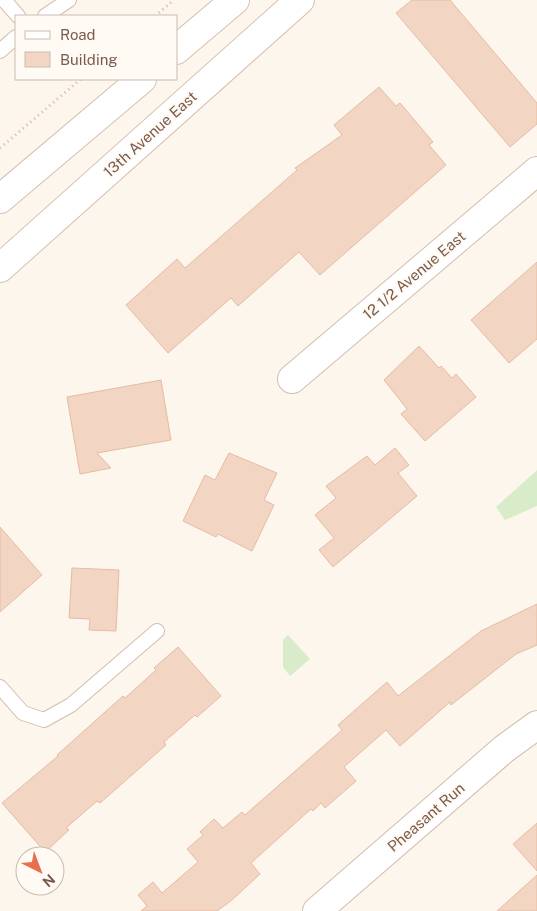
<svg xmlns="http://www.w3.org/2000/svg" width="537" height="911" font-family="'Public Sans',sans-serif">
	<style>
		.green { fill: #d8ecc9 }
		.building { fill: #f3d5c3; stroke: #e6bba3 }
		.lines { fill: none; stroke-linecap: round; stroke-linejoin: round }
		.service-casing { stroke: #d1beb0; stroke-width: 16 }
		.minor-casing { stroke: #d1beb0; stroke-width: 30 }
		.secondary-casing { stroke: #d6c0b0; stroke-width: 30 }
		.path { stroke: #d9b8a5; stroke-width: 3; stroke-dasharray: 1 4; stroke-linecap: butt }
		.service { stroke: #fff; stroke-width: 14 }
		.minor { stroke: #fff; stroke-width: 28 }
		.secondary { stroke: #fff; stroke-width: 28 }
		.labels { text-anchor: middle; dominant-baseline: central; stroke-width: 4; stroke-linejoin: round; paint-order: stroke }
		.street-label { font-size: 15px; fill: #7a5c4d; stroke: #fffaf3 }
	</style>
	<rect width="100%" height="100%" fill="#fdf6ec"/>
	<g class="green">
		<polygon points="537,470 537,506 505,520 496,507"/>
		<polygon points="288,635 310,659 290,676 283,667 283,640"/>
	</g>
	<g class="building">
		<polygon points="412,0 450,0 537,103 537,124 510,147 396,13"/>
		<polygon points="379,87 396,106 400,103 433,142 429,145 446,165 320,275 299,252 238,306 231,298 168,353 126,305 177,259 185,268 297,170 295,168 342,135 334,125"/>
		<polygon points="537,262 537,339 509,363 471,320"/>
		<polygon points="419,346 439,368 441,366 452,378 456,374 476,397 425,441 401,414 407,409 384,380"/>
		<polygon points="161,380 171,440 97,453 111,468 80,474 67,397"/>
		<polygon points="395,448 409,465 398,473 417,496 333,567 319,550 334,538 315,515 336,498 326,486 367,456 375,465"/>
		<polygon points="229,453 277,473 264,500 274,505 252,551 218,534 216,537 183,521 205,475 215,480"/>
		<polygon points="0,527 42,575 0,612"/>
		<polygon points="72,568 119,570 116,631 89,630 90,619 69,618"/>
		<polygon points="537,604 537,645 516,654 451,705 450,702 400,746 386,730 344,767 356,781 325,808 321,803 313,811 311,809 251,863 260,874 232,900 217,911 141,911 147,906 138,895 153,882 162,893 198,862 187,849 203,835 200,832 214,819 223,828 242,812 245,815 342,730 338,725 387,682 398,696 481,631"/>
		<polygon points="178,647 221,696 197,717 195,715 164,742 166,745 124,782 100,803 97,801 66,828 69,830 45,852 2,803 58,756 57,755 123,696 125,698 156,670 154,668"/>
		<polygon points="537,823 537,871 513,844"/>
		<polygon points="537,875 537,911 497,911"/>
	</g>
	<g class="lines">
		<g class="service-casing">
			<g id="service">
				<polyline points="4,0 18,16"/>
				<polyline points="45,16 69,0"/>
				<polyline points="0,51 16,37"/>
				<polyline points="0,687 23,713 44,720 71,705 157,631"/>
			</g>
		</g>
		<g class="minor-casing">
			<g id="minor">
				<polyline points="292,379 537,171"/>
				<polyline points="317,911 504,749 537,725"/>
			</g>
		</g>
		<g class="secondary-casing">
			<g id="secondary">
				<polyline points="176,50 235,0"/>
				<polyline points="0,199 142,79"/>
				<polyline points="0,268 300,0"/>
			</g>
		</g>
		<g class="path">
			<polyline points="155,16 174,0"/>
			<polyline points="0,148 81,79"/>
		</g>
		<use href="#service" class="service"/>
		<use href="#minor" class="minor"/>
		<use href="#secondary" class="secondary"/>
	</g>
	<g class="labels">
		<g class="street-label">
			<text transform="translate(150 134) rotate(-42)">13th Avenue East</text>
			<text transform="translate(414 275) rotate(-40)">12 1/2 Avenue East</text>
			<text transform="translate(426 817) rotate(-41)">Pheasant Run</text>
		</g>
	</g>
	<rect x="15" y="15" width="162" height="65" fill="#fffaf3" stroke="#cabbb1"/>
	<rect x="25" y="31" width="25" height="8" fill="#ffffff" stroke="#cabbb1"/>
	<text x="60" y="40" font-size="15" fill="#7a5c4d">Road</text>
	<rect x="25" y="52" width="25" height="15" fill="#f3d5c3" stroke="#cabbb1"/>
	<text x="60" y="65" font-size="15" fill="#7a5c4d">Building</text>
	<g transform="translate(40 871) rotate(138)"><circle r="24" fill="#fffaf3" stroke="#cabbb1"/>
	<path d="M0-4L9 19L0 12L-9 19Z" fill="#e76f51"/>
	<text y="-8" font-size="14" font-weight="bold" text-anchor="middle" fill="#7a5c4d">N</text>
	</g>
</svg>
